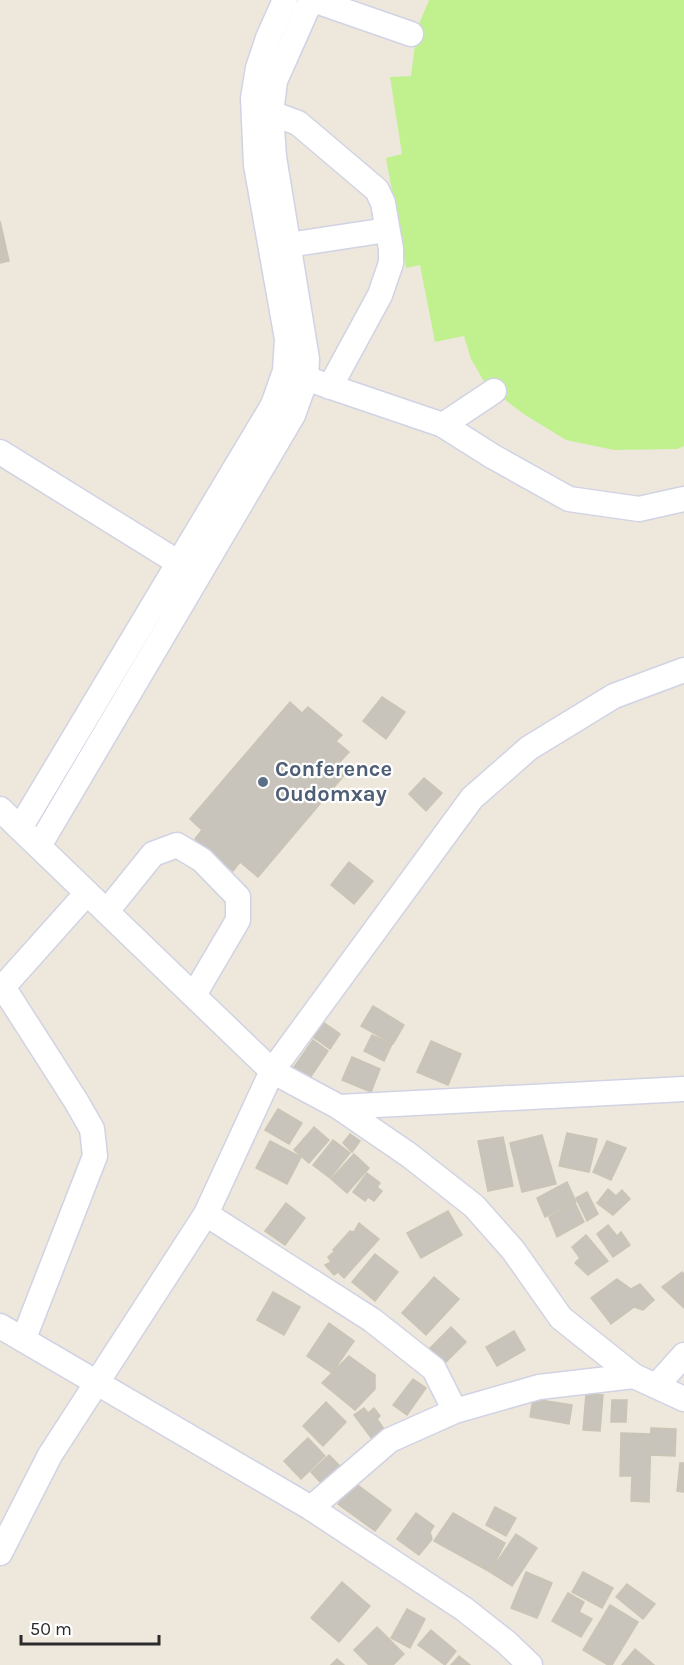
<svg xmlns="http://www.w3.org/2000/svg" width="684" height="1665" font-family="Karla,sans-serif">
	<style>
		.pitch { fill: #c1f18f }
		.building { fill: #c9c4bb; stroke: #cac4b5; stroke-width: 1.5 }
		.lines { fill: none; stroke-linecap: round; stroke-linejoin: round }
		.minor-casing { stroke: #d1d3e5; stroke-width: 27 }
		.minor { stroke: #fff; stroke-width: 24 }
		.service-dot { fill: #5c6f8a; stroke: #fff; stroke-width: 2 }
		.labels { text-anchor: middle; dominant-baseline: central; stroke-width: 4.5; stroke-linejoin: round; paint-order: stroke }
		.service-label { font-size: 22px; font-weight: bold; fill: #4e5e75; stroke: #fff; text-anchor: start }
	</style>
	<rect width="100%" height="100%" fill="#eee7dc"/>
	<polygon class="pitch" points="429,0 684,0 684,446 677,449 614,450 566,440 522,413 486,385 471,359 464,336 435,342 420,265 406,268 386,158 402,154 390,77 411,76 417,29"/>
	<g class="building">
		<polygon points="0,221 9,261 0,263"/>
		<polygon points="382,697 405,712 386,739 363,721"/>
		<polygon points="290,702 302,713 308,707 342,735 336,741 349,752 337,765 346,773 258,877 240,862 233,871 195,839 202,830 190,819"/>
		<polygon points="424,778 442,793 426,811 409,794"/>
		<polygon points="349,862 373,881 354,904 331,885"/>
		<polygon points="373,1006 404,1025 393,1044 361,1026"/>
		<polygon points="323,1022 340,1034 330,1049 313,1037"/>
		<polygon points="372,1035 392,1044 384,1061 364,1051"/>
		<polygon points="313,1040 328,1051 310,1078 294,1067"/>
		<polygon points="431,1041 461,1054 448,1085 417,1072"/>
		<polygon points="352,1057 380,1069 371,1092 342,1080"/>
		<polygon points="278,1109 302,1123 289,1144 265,1130"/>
		<polygon points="314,1127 329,1140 309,1163 294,1150"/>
		<polygon points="567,1133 597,1139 589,1172 559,1166"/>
		<polygon points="350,1134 360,1141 352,1152 343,1143"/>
		<polygon points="542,1135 556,1184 522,1192 510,1143"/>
		<polygon points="503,1137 513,1186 488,1191 478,1141"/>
		<polygon points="333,1140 350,1153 330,1178 313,1165"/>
		<polygon points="270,1141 301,1157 287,1184 256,1168"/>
		<polygon points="607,1141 626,1148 611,1180 593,1172"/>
		<polygon points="354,1154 369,1168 347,1193 331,1179"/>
		<polygon points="367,1173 380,1183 377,1187 382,1191 374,1201 368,1197 365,1201 353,1192"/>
		<polygon points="567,1182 576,1202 545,1217 537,1198"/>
		<polygon points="608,1189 616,1196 622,1190 630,1199 613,1215 597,1203"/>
		<polygon points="587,1192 598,1214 587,1221 576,1198"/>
		<polygon points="286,1203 305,1218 285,1245 265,1231"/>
		<polygon points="575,1203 584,1222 557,1237 549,1217"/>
		<polygon points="448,1211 462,1235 421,1258 407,1233"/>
		<polygon points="359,1223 379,1239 344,1278 338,1272 334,1275 325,1265 331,1262 328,1257 335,1251 333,1250 350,1231 354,1232"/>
		<polygon points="608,1225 617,1236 621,1232 630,1245 613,1257 597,1234"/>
		<polygon points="586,1235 608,1261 588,1275 575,1263 580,1258 572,1247"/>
		<polygon points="375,1254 398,1272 375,1301 352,1282"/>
		<polygon points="682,1272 684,1274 684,1308 662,1287"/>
		<polygon points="434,1277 459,1299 426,1335 402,1313"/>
		<polygon points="617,1279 631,1289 640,1284 654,1300 643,1310 634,1307 611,1324 591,1298"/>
		<polygon points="273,1292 300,1307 284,1335 257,1320"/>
		<polygon points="329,1323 354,1341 332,1373 307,1356"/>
		<polygon points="451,1327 466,1342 444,1364 429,1349"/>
		<polygon points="514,1331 525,1350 497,1366 486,1347"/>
		<polygon points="349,1356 375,1375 375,1389 355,1410 322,1383"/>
		<polygon points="413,1379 426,1388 407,1415 393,1405"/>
		<polygon points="586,1394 603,1395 600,1431 583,1430"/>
		<polygon points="533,1399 572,1405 569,1424 530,1417"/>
		<polygon points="612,1400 627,1400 626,1422 611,1422"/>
		<polygon points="326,1402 346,1422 323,1446 303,1426"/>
		<polygon points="364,1408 368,1413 374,1408 380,1416 377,1419 384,1429 372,1439 354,1415"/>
		<polygon points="651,1428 676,1429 675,1456 650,1455"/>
		<polygon points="621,1433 651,1434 649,1502 631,1501 632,1476 620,1476"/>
		<polygon points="308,1438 325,1456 301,1479 284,1461"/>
		<polygon points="329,1455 340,1466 322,1484 311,1472"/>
		<polygon points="680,1463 684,1463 684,1492 677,1491"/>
		<polygon points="355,1483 391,1510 375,1531 338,1504"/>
		<polygon points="495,1507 516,1518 506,1536 486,1525"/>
		<polygon points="416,1513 434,1526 430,1532 432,1539 419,1555 397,1539"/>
		<polygon points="453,1513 505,1543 490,1572 434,1541"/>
		<polygon points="516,1534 537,1548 512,1586 490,1572"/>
		<polygon points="526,1572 552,1583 537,1618 511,1608"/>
		<polygon points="583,1572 613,1588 602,1608 572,1592"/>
		<polygon points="342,1582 370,1606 339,1642 311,1618"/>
		<polygon points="627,1584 655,1604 643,1619 616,1597"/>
		<polygon points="568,1593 584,1602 579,1612 592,1619 581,1637 552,1621"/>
		<polygon points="610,1605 638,1622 612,1665 608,1665 583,1650"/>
		<polygon points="407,1609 425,1619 410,1648 391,1638"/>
		<polygon points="377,1627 404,1654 393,1665 369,1665 354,1650"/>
		<polygon points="431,1630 456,1651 445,1665 418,1645"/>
		<polygon points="635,1649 654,1665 622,1665"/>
		<polygon points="459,1656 470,1665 451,1665"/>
		<polygon points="337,1659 344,1665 331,1665"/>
	</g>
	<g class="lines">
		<g class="minor-casing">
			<g id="minor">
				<polyline points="313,0 411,34"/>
				<polyline points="257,111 271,113 298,123 377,190 383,203 391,249 391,263 380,295 330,387"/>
				<polyline points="288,245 387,230"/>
				<polyline points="290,373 443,425 492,456 569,499 639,509 684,499"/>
				<polyline points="443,425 494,391"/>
				<polyline points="0,452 192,571"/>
				<polyline points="684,670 614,696 529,748 472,798 272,1071 339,1107 409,1155 474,1206 513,1250 561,1318 634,1376 684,1399"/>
				<polyline points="0,809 272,1071 206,1214 50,1455 0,1553"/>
				<polyline points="20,828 273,405 285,371 287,339 256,165 253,98 258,68 268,38 285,0"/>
				<polyline points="39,846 293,415 306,379 307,359 274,157 271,113 275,81 311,0"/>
				<polyline points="107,911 153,854 177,845 202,860 238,897 238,920 194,995"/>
				<polyline points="0,986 3,987 76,1101 92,1129 95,1156 24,1338"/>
				<polyline points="3,987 87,893"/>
				<polyline points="339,1107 684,1089"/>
				<polyline points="206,1214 372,1320 434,1369 455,1411"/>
				<polyline points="0,1326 311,1508 464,1609 506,1642 530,1665"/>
				<polyline points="656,1386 684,1355"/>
				<polyline points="311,1508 390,1440 455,1411 539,1387 634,1376"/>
			</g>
		</g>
		<use href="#minor" class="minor"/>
	</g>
	<circle class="service-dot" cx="263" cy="782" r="6"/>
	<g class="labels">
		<g class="service-label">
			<text x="275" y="769">Conference<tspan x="275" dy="25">Oudomxay</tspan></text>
		</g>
	</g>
	<path d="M21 1635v9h138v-9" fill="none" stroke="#2b2b2b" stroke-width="3"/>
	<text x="30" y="1635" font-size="18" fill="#2b2b2b" stroke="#ffffff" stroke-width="4.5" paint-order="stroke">50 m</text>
</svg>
